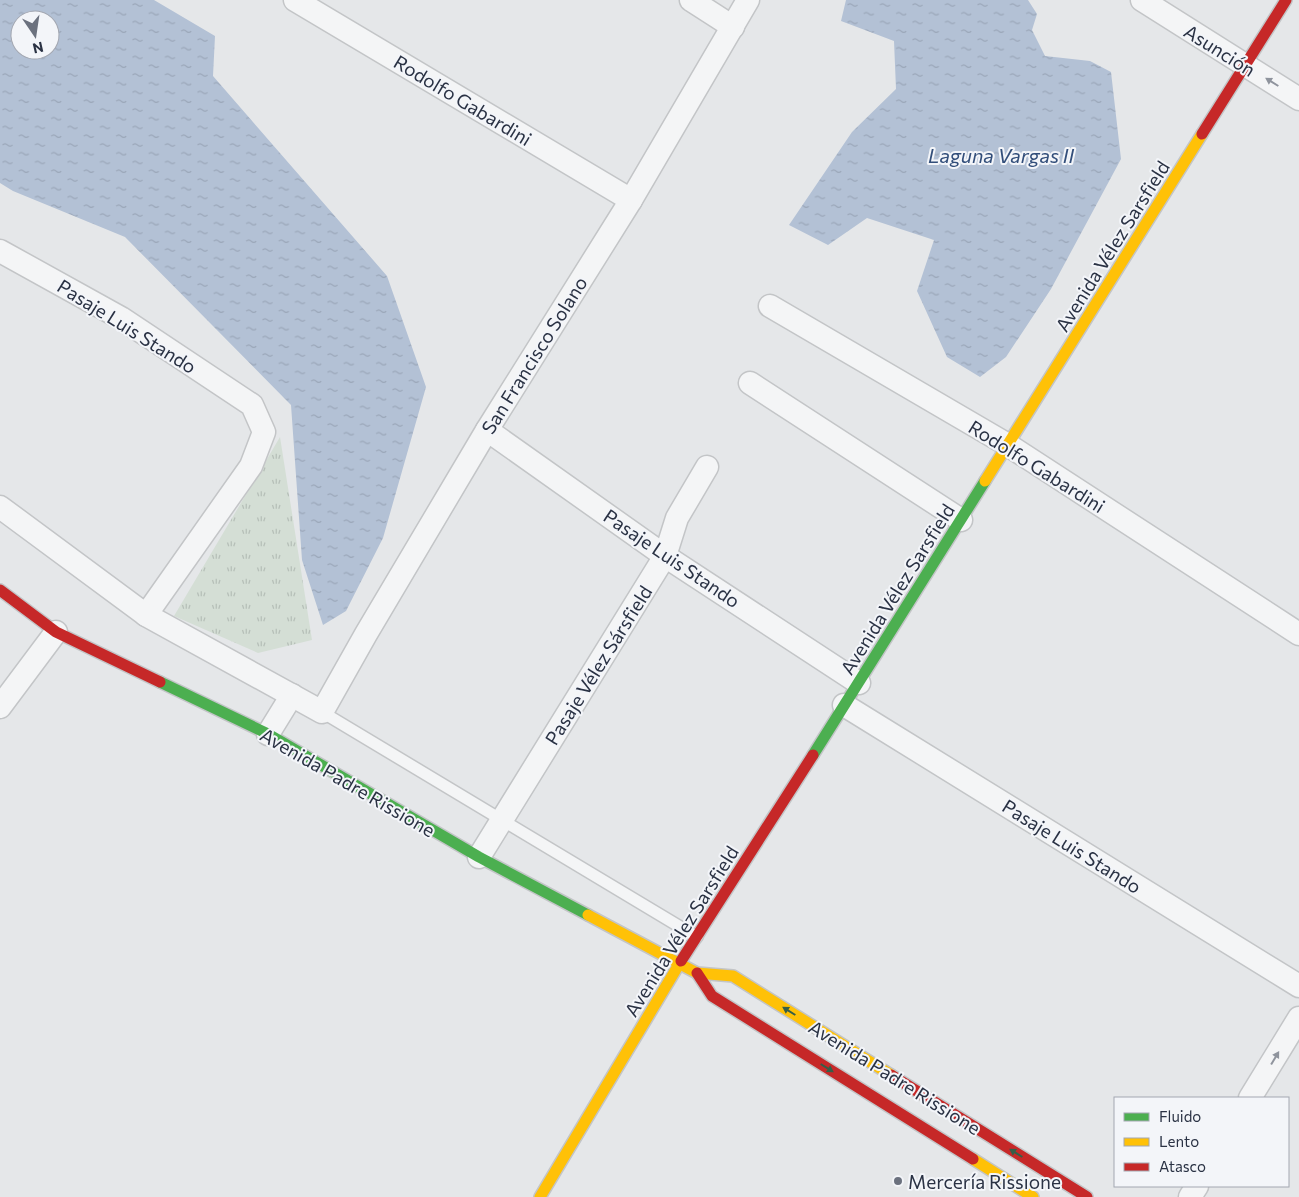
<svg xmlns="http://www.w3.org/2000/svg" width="1299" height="1197" font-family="Commissioner,sans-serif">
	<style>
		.park { fill: url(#park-tufts) }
		.water { fill: url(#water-ripples); fill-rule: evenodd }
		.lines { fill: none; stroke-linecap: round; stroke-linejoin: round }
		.lane-casing { stroke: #c3c5c7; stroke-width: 14 }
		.street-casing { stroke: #c3c5c7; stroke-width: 25 }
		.fast-casing { stroke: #c3c5c7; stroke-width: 14 }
		.slow-casing { stroke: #c3c5c7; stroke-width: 14 }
		.jam-casing { stroke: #c3c5c7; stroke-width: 14 }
		.lane { stroke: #f4f5f6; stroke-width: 11 }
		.street { stroke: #f4f5f6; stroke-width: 22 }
		.fast { stroke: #4caf50; stroke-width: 11 }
		.slow { stroke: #ffc107; stroke-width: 11 }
		.jam { stroke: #c62828; stroke-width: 11 }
		.oneway { fill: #8f949d }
		.oneway2 { fill: #365e48 }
		.poi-dot { fill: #6b717e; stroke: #f3f5f9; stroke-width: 2 }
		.labels { text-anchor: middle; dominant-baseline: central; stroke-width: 4; stroke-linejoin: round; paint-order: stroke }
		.street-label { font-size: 19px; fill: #2a3244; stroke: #f3f5f9 }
		.poi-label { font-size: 19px; fill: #2a3244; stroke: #f3f5f9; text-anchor: start }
		.water-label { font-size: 20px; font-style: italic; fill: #324e7a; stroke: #f3f5f9 }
	</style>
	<defs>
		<pattern id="park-tufts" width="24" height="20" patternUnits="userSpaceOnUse" patternTransform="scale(1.25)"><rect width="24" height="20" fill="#d4ded5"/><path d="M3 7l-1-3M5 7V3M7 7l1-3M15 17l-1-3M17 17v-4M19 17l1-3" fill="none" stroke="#b6bfb8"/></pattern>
		<pattern id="water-ripples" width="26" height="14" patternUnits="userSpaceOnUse" patternTransform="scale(1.25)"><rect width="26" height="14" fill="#b3c1d5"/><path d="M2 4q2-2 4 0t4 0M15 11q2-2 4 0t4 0" fill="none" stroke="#9aa6b8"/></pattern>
	</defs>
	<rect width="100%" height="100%" fill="#e5e7e9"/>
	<polygon class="park" points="280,437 312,640 258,653 174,616"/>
	<g class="water">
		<path d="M0,0H154L215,36L213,76L387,276L426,387L383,538L346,611L323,625L302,560L291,405L125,237L13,191L0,183ZM20,20H50V50H20Z"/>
		<polygon points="846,0 1028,0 1037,14 1032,30 1045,56 1090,61 1111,72 1121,159 1051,289 1006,357 980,377 947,357 917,291 934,240 867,218 828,245 789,225 852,132 896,89 894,41 841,21"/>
	</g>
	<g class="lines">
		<g class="lane-casing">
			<polyline id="lane" points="322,712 697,937"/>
		</g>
		<g class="street-casing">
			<g id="street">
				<polyline points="295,0 631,200"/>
				<polyline points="691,0 733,27"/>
				<polyline points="1142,0 1299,99"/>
				<polyline points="0,251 121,318 252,405 264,432 251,466 146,615"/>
				<polyline points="770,306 1008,445 1299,634"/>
				<polyline points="750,383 961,520"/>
				<polyline points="487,430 665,556 859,683"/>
				<polyline points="0,507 146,615 322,712 366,634 487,430 631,200 748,0"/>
				<polyline points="844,705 1299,986"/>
				<polyline points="0,707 56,632"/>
				<polyline points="268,734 292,695"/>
				<polyline points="479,857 665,556 677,518 707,467"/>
				<polyline points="1250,1098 1299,1018"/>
				<polyline points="1190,1197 1197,1186"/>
			</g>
		</g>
		<g class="fast-casing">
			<g id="fast">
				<polyline points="160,682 268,734 479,857 588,915"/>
				<polyline points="813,755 985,481"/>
			</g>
		</g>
		<g class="slow-casing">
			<g id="slow">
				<polyline points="985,481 1202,134"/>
				<polyline points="588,915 697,973 733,976 891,1075"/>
				<polyline points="973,1159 1033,1197"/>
				<polyline points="540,1197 681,961"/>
			</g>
		</g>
		<g class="jam-casing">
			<g id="jam">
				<polyline points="1202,134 1286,0"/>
				<polyline points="0,590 56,632 160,682"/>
				<polyline points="681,961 813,755"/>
				<polyline points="697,973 712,996 973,1159"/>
				<polyline points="891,1075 1087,1197"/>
			</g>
		</g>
		<use href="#lane" class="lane"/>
		<use href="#street" class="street"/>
		<use href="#fast" class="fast"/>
		<use href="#slow" class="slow"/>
		<use href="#jam" class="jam"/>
	</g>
	<defs><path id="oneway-solid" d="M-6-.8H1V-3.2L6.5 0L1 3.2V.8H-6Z" transform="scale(1.25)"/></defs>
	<g class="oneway">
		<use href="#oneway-solid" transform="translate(1272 82) rotate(-148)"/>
		<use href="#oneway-solid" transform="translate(1275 1058) rotate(-59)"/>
	</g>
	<g class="oneway2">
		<use href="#oneway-solid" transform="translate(789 1011) rotate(-148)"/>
		<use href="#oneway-solid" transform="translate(827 1068) rotate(32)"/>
		<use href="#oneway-solid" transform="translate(1016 1153) rotate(-148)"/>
	</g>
	<circle class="poi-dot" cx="898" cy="1181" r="5"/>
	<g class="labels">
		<g class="street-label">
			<text transform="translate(1220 50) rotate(32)">Asunción</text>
			<text transform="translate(463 100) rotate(31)">Rodolfo Gabardini</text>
			<text transform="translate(1112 246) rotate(-58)">Avenida Vélez Sarsfield</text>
			<text transform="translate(127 326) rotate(32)">Pasaje Luis Stando</text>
			<text transform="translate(534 355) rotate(-58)">San Francisco Solano</text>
			<text transform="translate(1037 466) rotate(32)">Rodolfo Gabardini</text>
			<text transform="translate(672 558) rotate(34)">Pasaje Luis Stando</text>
			<text transform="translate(897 589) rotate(-58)">Avenida Vélez Sarsfield</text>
			<text transform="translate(598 665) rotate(-58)">Pasaje Vélez Sársfield</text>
			<text transform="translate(348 782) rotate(30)">Avenida Padre Rissione</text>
			<text transform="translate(1072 846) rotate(32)">Pasaje Luis Stando</text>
			<text transform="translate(681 931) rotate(-58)">Avenida Vélez Sarsfield</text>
			<text transform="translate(895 1077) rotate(32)">Avenida Padre Rissione</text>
		</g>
		<g class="poi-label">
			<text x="908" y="1181">Mercería Rissione</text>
		</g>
		<g class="water-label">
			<text x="1001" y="155">Laguna Vargas II</text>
		</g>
	</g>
	<rect x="1114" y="1097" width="175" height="90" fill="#f3f5f9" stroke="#a3a7b1"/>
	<rect x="1124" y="1113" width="25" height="8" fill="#4caf50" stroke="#a3a7b1"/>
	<text x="1159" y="1122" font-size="15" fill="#2a3244">Fluido</text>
	<rect x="1124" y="1138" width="25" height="8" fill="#ffc107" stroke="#a3a7b1"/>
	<text x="1159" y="1147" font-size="15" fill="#2a3244">Lento</text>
	<rect x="1124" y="1163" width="25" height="8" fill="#c62828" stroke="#a3a7b1"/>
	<text x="1159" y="1172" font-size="15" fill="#2a3244">Atasco</text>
	<g transform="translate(35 35) rotate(167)"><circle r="24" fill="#f3f5f9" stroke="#a3a7b1"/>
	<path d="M0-4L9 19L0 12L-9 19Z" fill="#6b717e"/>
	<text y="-8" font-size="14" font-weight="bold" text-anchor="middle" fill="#2a3244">N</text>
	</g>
</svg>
